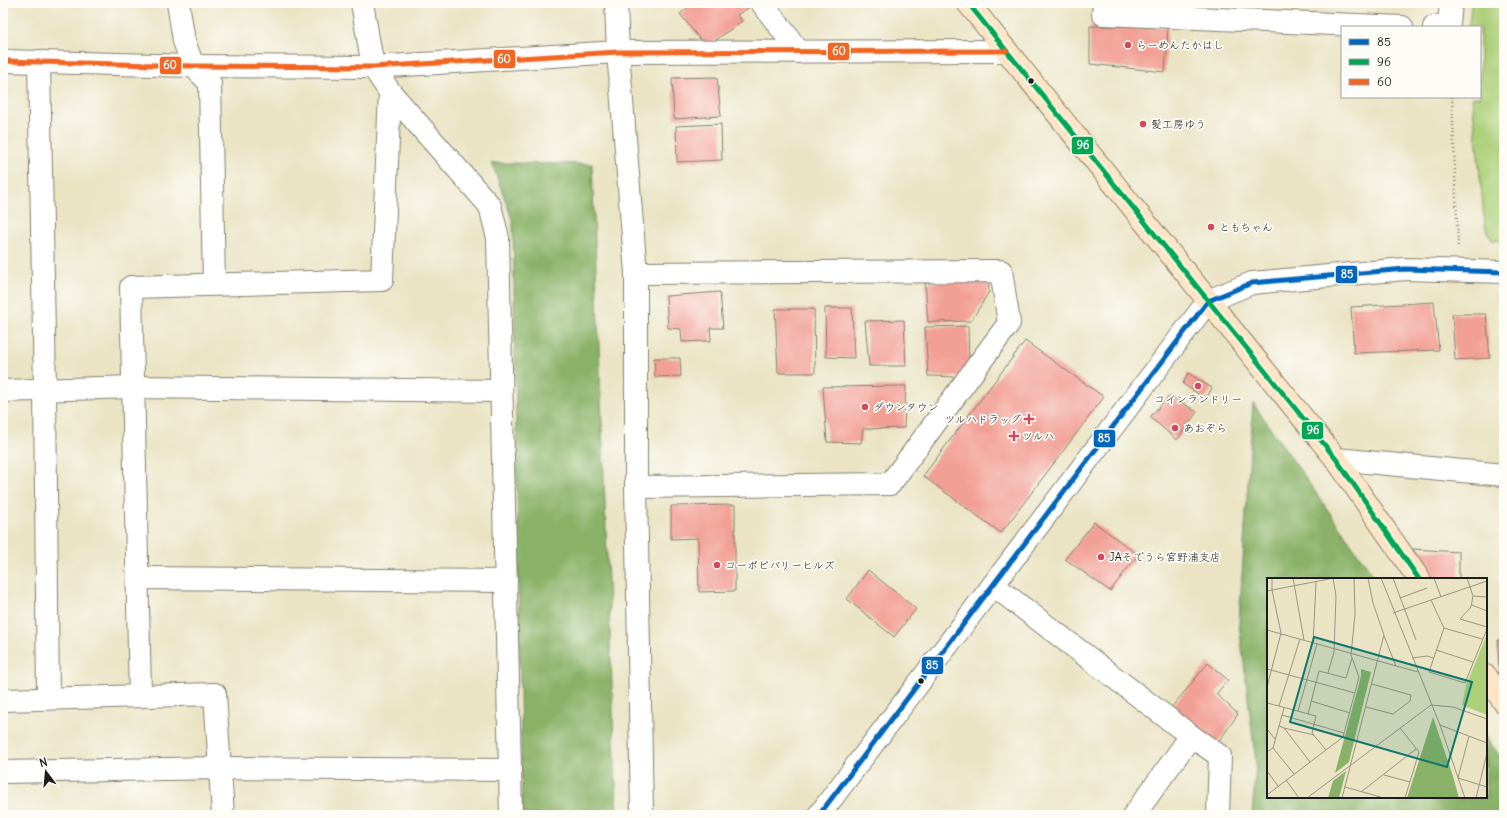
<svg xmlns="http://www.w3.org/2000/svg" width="1507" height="818" font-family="Delius,'Klee One',sans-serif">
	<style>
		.green { fill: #accf78; stroke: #64764a }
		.forest { fill: #89b268; stroke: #526742 }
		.building { fill: #f2a096 }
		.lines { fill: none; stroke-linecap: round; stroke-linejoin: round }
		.minor-casing { stroke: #838070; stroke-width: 24 }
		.tertiary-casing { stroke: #838070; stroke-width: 24 }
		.secondary-casing { stroke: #838070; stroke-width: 24 }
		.path { stroke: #838070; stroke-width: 2.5; stroke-dasharray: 1 3; stroke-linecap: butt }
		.minor { stroke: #fff; stroke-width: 22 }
		.tertiary { stroke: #fff; stroke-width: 22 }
		.secondary { stroke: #fde5c5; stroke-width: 22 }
		.bus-1-casing { stroke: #fdfcf7; stroke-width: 8 }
		.bus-2-casing { stroke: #fdfcf7; stroke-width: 8 }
		.bus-3-casing { stroke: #fdfcf7; stroke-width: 8 }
		.bus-1 { stroke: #0065bd; stroke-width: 5 }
		.bus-2 { stroke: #00a651; stroke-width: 5 }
		.bus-3 { stroke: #f26522; stroke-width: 5 }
		.poi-dot { fill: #d1495b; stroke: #fdfcf7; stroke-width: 1.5 }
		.bus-dot { fill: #1c1c1c; stroke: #fdfcf7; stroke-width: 1.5 }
		.labels { text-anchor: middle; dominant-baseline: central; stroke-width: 3.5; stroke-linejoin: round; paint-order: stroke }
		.poi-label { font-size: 11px; fill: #1c1c1c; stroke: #fdfcf7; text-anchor: start }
		.inset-road { fill: none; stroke: #989481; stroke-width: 1 }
		.view { fill: #0f766e; fill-opacity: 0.15; stroke: #0f766e; stroke-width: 2 }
		.inset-edge { fill: none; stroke: #1c1c1c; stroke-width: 2 }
		.line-badge { stroke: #fdfcf7; stroke-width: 1.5 }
		.badge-label { font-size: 11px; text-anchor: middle; font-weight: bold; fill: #fff }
	</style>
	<rect width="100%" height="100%" fill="#fdfcf7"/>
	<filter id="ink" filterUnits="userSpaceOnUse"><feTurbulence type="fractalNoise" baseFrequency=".025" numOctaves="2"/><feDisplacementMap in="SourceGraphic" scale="8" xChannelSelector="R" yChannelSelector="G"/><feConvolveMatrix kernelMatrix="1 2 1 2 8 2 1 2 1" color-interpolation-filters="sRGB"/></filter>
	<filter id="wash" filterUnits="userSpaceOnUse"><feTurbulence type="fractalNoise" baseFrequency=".012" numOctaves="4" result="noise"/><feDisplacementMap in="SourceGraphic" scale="16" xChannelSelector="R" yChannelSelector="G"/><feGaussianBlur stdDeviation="0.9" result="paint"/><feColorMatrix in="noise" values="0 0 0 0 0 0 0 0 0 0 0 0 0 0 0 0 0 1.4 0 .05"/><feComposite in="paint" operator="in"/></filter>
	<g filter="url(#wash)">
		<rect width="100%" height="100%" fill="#eae4c5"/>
		<polygon class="green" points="1471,3 1504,3 1504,241 1492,240 1485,226 1472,97 1480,97 1480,27 1469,27"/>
		<g class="forest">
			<polygon points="492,163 592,164 617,815 522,815 513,222"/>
			<polygon points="1253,403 1376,579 1268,579 1268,797 1486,797 1486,737 1504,762 1504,815 1252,815 1256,764 1239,623"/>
		</g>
		<g id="blocks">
			<g class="building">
				<polygon points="694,3 747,3 750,7 737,15 742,21 706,47 680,14"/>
				<polygon points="1090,26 1168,27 1165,72 1090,64"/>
				<polygon points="717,77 721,116 674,119 672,78"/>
				<polygon points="721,124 722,160 677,162 676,126"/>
				<polygon points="988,280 989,292 971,321 928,322 925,283"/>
				<polygon points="720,292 723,328 710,328 711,341 682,342 681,329 668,328 666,296"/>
				<polygon points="1434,302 1439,350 1354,353 1351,307"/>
				<polygon points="825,308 852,308 854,358 826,357"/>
				<polygon points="775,309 814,309 815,373 778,373"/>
				<polygon points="1452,314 1486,314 1490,358 1455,360"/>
				<polygon points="904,320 906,366 869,366 865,321"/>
				<polygon points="968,326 969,365 958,377 928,376 925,327"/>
				<polygon points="1025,341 1104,397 1001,533 923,476"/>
				<polygon points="654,358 680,358 681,376 655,377"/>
				<polygon points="1188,373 1212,388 1206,399 1183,384"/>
				<polygon points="906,386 904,428 863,429 861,443 827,442 823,387"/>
				<polygon points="1170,395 1197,412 1177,440 1150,417"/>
				<polygon points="735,505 735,591 699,592 698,538 671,539 671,506"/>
				<polygon points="1094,522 1138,555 1110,591 1065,559"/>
				<polygon points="1413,549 1459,552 1459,579 1429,579"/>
				<polygon points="868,570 916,609 894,637 847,599"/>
				<polygon points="1498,640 1504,640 1504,672 1499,672"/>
				<polygon points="1208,663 1228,680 1216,694 1238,714 1216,745 1171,708"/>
			</g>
		</g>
	</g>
	<g filter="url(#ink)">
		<use href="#blocks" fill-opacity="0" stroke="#838070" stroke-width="1"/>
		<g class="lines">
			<g class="minor-casing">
				<g id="minor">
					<polyline points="178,3 184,41 193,66 210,83 214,284"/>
					<polyline points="362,3 373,67 390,92 490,206 498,238 511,815"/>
					<polyline points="616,3 618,52 636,273 636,487 642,815"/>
					<polyline points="762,3 799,52"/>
					<polyline points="1104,3 1103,14 1402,27"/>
					<polyline points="1434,27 1449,24 1451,3"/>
					<polyline points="39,61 45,390 48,698"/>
					<polyline points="373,67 618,52 1006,51"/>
					<polyline points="636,273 1001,271 1009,323 890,484 636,487"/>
					<polyline points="3,391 134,387 501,391"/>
					<polyline points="1336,459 1504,475"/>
					<polyline points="138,578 506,581"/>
					<polyline points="993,585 1191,736 1220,756 1218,815"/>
					<polyline points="140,695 131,287 382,280 390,92"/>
					<polyline points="3,700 215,694 223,815"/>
					<polyline points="3,772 220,768 511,770"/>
					<polyline points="1134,815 1191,736"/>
				</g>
			</g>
			<g class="tertiary-casing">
				<g id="tertiary">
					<polyline points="3,61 193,66 373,67"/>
					<polyline points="819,815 1208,301 1252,283 1405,269 1504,272"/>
				</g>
			</g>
			<g class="secondary-casing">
				<g id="secondary">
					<polyline points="968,3 1336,459 1419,579"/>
					<polyline points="1486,676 1504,702"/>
				</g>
			</g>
			<polyline class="path" points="1452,97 1458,246"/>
			<use href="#minor" class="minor"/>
			<use href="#tertiary" class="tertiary"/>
			<use href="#secondary" class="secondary"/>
			<g class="bus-1-casing">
				<polyline id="bus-1" points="819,815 1208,301 1252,283 1405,269 1504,272"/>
			</g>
			<g class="bus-2-casing">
				<polyline id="bus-2" points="968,3 1336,459 1419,579"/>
			</g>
			<g class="bus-3-casing">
				<polyline id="bus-3" points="3,61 193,66 373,67 618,52 1006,51"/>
			</g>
			<use href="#bus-1" class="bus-1"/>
			<use href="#bus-2" class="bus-2"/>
			<use href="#bus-3" class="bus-3"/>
		</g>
	</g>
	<g class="poi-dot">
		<circle cx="1128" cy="45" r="4"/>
		<circle cx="1143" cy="124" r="4"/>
		<circle cx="1211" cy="227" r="4"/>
		<circle cx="1198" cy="386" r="4"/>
		<circle cx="865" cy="407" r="4"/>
		<path d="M1027 413h4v4h4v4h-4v4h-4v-4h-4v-4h4z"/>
		<circle cx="1175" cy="428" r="4"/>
		<path d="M1012 430h4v4h4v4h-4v4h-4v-4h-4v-4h4z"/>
		<circle cx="1101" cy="557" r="4"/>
		<circle cx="717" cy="565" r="4"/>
	</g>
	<g class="bus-dot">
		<circle cx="1031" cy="81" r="3.5"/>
		<circle cx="921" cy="681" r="3.5"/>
	</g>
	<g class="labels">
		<g class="poi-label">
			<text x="1136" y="45">らーめんたかはし</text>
			<text x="1151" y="124">髪工房ゆう</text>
			<text x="1219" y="227">ともちゃん</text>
			<text x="1198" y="399" text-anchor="middle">コインランドリー</text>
			<text x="873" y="407">ダウンタウン</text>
			<text x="1021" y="419" text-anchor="end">ツルハドラッグ</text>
			<text x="1183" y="428">あおぞら</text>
			<text x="1022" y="436">ツルハ</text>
			<text x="1109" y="557">JAそでうら宮野浦支店</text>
			<text x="725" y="565">コーポビバリーヒルズ</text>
		</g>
	</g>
	<g transform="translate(1267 578)">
		<rect width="220" height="220" fill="#eae4c5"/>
		<path d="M220,56V137L195,127L199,108Z" fill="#accf78"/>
		<path d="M94,91L104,94L82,184L68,195L94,98ZM166,139L185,195L192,220H140ZM79,193L72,220H61L66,203Z" fill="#89b268"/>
		<path class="inset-road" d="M26,0L37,62M114,0L173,147L198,220M126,0L149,62M167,0L174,19M200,0L206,18L220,19M0,13L67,0M206,18L204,29L193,41L220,49M133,20L160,10M164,22L177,50L215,61M205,27L220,33M126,35L220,3M177,50L162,94L198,105L220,51M0,52L151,94M117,58L129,88M33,61L12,128L49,138L45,155L59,172M46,66L49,4M169,72L206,84M145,80L160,78L166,80M0,91L88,115M61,95L67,74L69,18L66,0M0,109L14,55L5,12V0M44,123L83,135M0,125L12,128M99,129L126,136L143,123L144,117L105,106M31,133L50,66M41,136L52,93L79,100L85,80M15,137L77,155M173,147L220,165M12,148L17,150L43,184M17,150L47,157M133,150L152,174L138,220M0,151L8,161M202,158L191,200L220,209M6,170L27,196M0,174L6,170L17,130M0,193L11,208M117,197L143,204M19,202L32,220M78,209L117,220M94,214L149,171M0,217L76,159L92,99L84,77L88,36L87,0M40,220L164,127L186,129L220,141M75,220L117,57L106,25L101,0M209,220L220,175"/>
		<path class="view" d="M47,59L205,104L180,189L23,144Z"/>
		<rect width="220" height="220" class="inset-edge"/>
	</g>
	<g class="line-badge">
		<rect x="827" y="42" width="23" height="19" rx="4" fill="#f26522"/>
		<rect x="493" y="49" width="23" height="20" rx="4" fill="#f26522"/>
		<rect x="159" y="56" width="23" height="19" rx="4" fill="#f26522"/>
		<rect x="1071" y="136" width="23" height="19" rx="4" fill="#00a651"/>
		<rect x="1335" y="265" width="23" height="19" rx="4" fill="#0065bd"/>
		<rect x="1301" y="421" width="23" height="19" rx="4" fill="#00a651"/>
		<rect x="1093" y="429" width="23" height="19" rx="4" fill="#0065bd"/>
		<rect x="921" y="656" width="23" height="19" rx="4" fill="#0065bd"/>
	</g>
	<g class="badge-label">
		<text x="839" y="55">60</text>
		<text x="504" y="63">60</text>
		<text x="170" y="69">60</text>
		<text x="1083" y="149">96</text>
		<text x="1347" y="278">85</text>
		<text x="1313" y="434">96</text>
		<text x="1104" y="442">85</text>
		<text x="932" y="669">85</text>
	</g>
	<rect width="1507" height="818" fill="none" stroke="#fdfcf7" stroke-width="16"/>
	<rect x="1341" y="26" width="140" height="72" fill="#fdfcf7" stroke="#a3a29f"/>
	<rect x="1349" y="39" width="20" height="6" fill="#0065bd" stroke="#a3a29f"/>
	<text x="1377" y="46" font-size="12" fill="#1c1c1c">85</text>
	<rect x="1349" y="59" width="20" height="6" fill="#00a651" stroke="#a3a29f"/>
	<text x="1377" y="66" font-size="12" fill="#1c1c1c">96</text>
	<rect x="1349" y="79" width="20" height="6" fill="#f26522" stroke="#a3a29f"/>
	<text x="1377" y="86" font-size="12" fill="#1c1c1c">60</text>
	<g transform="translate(46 772) rotate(344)" stroke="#fdfcf7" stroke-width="3" paint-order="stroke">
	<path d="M0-3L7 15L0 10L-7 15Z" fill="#1c1c1c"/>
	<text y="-6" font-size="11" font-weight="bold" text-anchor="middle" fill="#1c1c1c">N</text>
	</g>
</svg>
